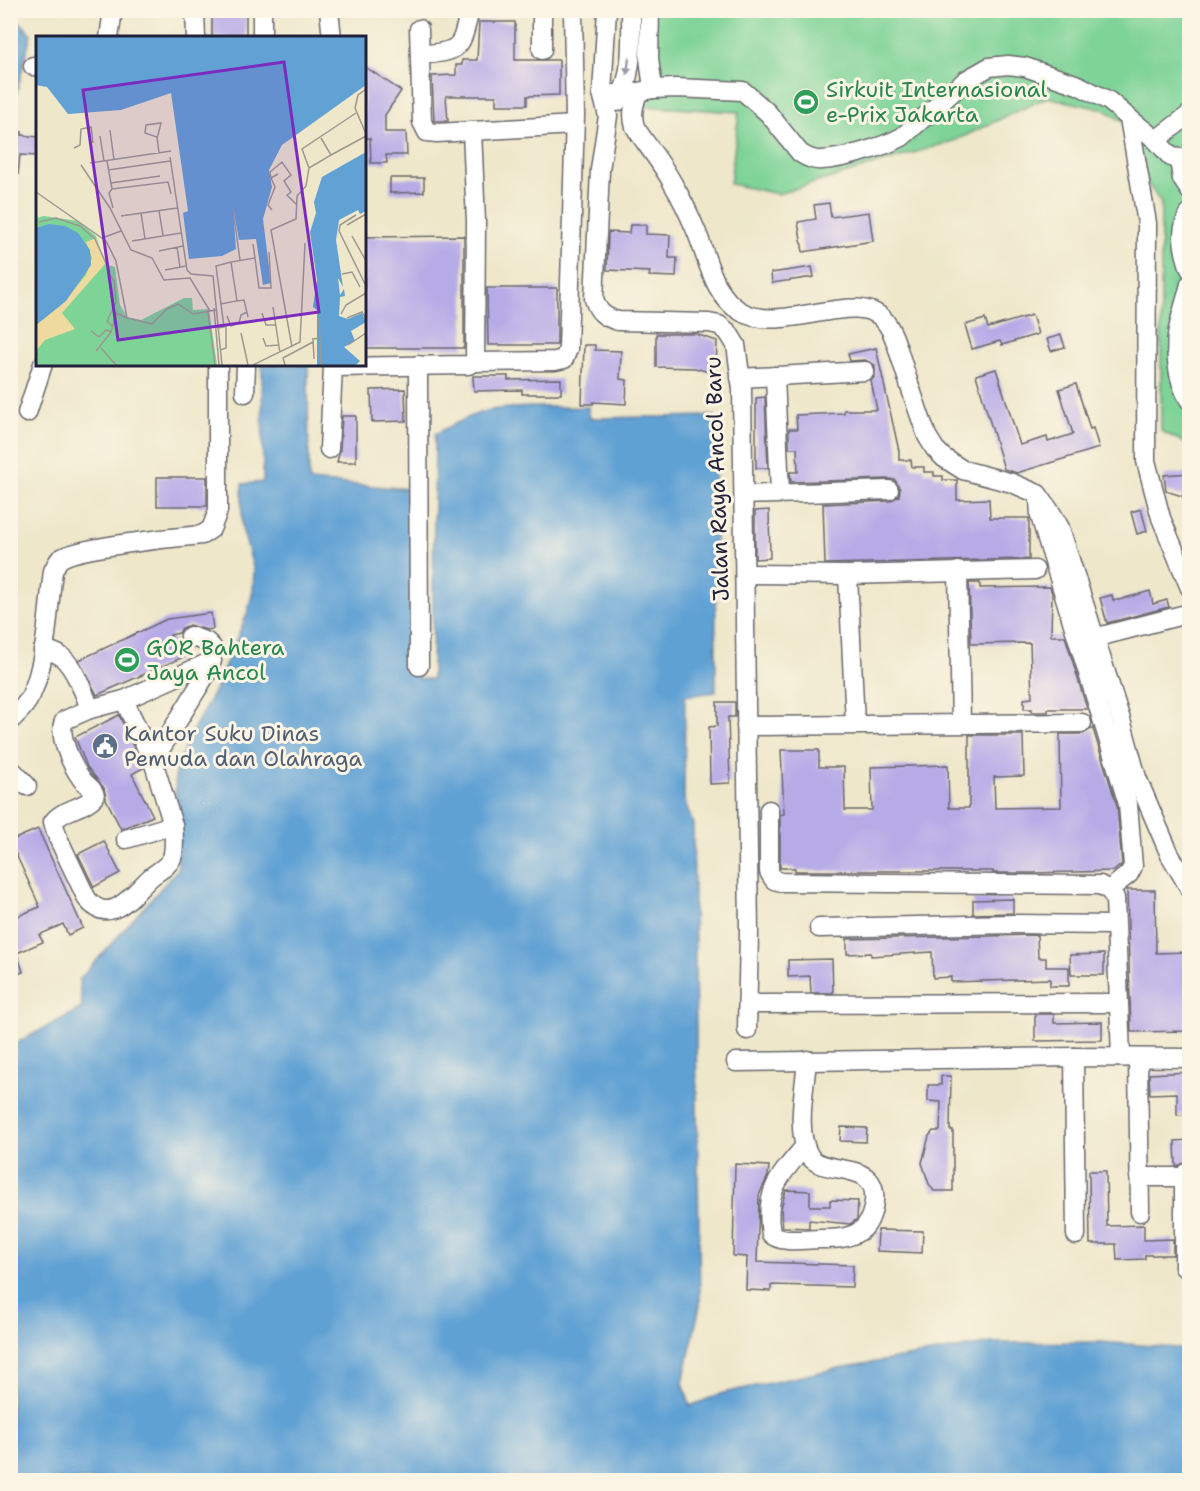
<svg xmlns="http://www.w3.org/2000/svg" width="1200" height="1491" font-family="'Shantell Sans',sans-serif">
	<style>
		.green { fill: #7ed397; stroke: #507a69; stroke-width: 1.5 }
		.water { fill: #61a1d4; stroke: #426288; stroke-width: 1.5 }
		.building { fill: #b7abe7 }
		.lines { fill: none; stroke-linecap: round; stroke-linejoin: round }
		.minor-casing { stroke: #69676d; stroke-width: 21 }
		.minor { stroke: #fff; stroke-width: 18 }
		.oneway { fill: #9c9ca7 }
		.labels { text-anchor: middle; dominant-baseline: central; stroke-width: 6; stroke-linejoin: round; paint-order: stroke }
		.leisure-label { font-size: 22px; fill: #27864d; stroke: #fcf5e5; text-anchor: start }
		.street-label { font-size: 22px; fill: #22223b; stroke: #fcf5e5 }
		.service-label { font-size: 22px; fill: #4e5e75; stroke: #fcf5e5; text-anchor: start }
		.inset-road { fill: none; stroke: #9c9891; stroke-width: 1.5 }
		.view { fill: #7b2cbf; fill-opacity: 0.15; stroke: #7b2cbf; stroke-width: 3 }
		.inset-edge { fill: none; stroke: #22223b; stroke-width: 3 }
	</style>
	<rect width="100%" height="100%" fill="#fcf5e5"/>
	<filter id="ink" filterUnits="userSpaceOnUse"><feTurbulence type="fractalNoise" baseFrequency=".0167" numOctaves="2"/><feDisplacementMap in="SourceGraphic" scale="12" xChannelSelector="R" yChannelSelector="G"/><feConvolveMatrix kernelMatrix="1 2 1 2 8 2 1 2 1" color-interpolation-filters="sRGB"/></filter>
	<filter id="wash" filterUnits="userSpaceOnUse"><feTurbulence type="fractalNoise" baseFrequency=".008" numOctaves="4" result="noise"/><feDisplacementMap in="SourceGraphic" scale="24" xChannelSelector="R" yChannelSelector="G"/><feGaussianBlur stdDeviation="1.35" result="paint"/><feColorMatrix in="noise" values="0 0 0 0 0 0 0 0 0 0 0 0 0 0 0 0 0 1.4 0 .05"/><feComposite in="paint" operator="in"/></filter>
	<g filter="url(#wash)">
		<rect width="100%" height="100%" fill="#eee7ca"/>
		<polygon class="green" points="643,11 1189,11 1189,445 1161,431 1161,203 1147,182 1130,126 1105,110 1047,97 956,140 778,194 730,184 739,112 642,106"/>
		<g class="water">
			<polygon points="11,12 31,34 11,116"/>
			<path d="M262,365H308L309,481L410,489L418,679H432L435,434C453,425 471,414 491,410C522,405 557,408 588,407L590,418L715,416L716,692L685,696L684,799L693,824L700,1306L683,1382L690,1406L723,1393L839,1368L992,1343L1102,1342L1189,1349V1480H11V1046L82,1008L79,980L178,869L175,772L190,735L215,690L247,614L253,591L254,570L242,528V484L263,482Z"/>
		</g>
		<g id="blocks">
			<g class="building">
				<rect x="212" y="10" width="34" height="28"/>
				<polygon points="479,22 515,22 515,60 559,60 559,95 527,96 527,105 496,105 496,96 446,96 448,121 434,121 432,76 456,75 456,65 462,65 462,60 477,60"/>
				<polygon points="364,66 401,91 385,115 385,132 406,132 407,155 386,155 387,163 371,163 370,138 364,138"/>
				<polygon points="10,131 22,132 22,135 38,137 38,156 20,155 18,175 10,174"/>
				<polygon points="390,178 424,178 424,192 390,193"/>
				<polygon points="829,203 831,217 869,212 873,241 803,252 798,222 816,219 814,205"/>
				<polygon points="630,225 646,225 646,234 670,235 669,258 677,258 676,277 649,276 650,272 607,270 608,232 629,233"/>
				<polygon points="464,236 464,348 365,348 364,237"/>
				<polygon points="812,267 814,277 772,283 771,273"/>
				<polygon points="487,288 557,288 557,345 488,345"/>
				<polygon points="1032,315 1038,334 1002,345 1000,341 972,349 965,325 985,319 988,328"/>
				<polygon points="656,334 696,334 717,341 716,374 695,368 656,367"/>
				<polygon points="1061,335 1065,347 1051,351 1047,339"/>
				<polygon points="584,345 595,345 595,350 621,351 620,379 627,380 626,404 593,402 593,404 582,404"/>
				<polygon points="876,348 899,451 899,460 911,460 912,467 924,467 924,472 934,472 934,476 943,476 943,480 957,480 957,500 989,499 990,518 1029,518 1029,559 825,564 823,504 890,501 899,496 900,489 895,480 889,479 791,482 790,472 798,472 797,448 789,448 789,429 797,429 796,415 844,413 844,410 877,410 871,381 875,376 875,365 865,360 850,361 848,354"/>
				<polygon points="996,369 1020,445 1047,437 1048,442 1073,434 1059,389 1076,384 1090,429 1093,428 1099,448 1017,473 1004,469 976,375"/>
				<polygon points="473,376 508,376 508,380 561,379 561,394 522,394 522,390 474,391"/>
				<polygon points="405,389 406,421 372,422 371,390"/>
				<polygon points="765,397 768,468 756,468 756,398"/>
				<polygon points="342,416 356,416 356,462 337,462 340,450"/>
				<polygon points="1190,473 1188,498 1166,491 1164,475"/>
				<rect x="157" y="477" width="50" height="29"/>
				<polygon points="1141,509 1147,531 1137,534 1131,512"/>
				<polygon points="769,510 770,558 755,559 755,511"/>
				<polygon points="969,583 980,583 980,588 1050,587 1052,593 1051,636 1065,636 1087,709 1048,709 1048,712 1032,712 1032,709 1024,709 1024,699 1032,698 1030,643 971,644"/>
				<polygon points="1150,591 1153,604 1167,600 1169,607 1107,623 1100,598 1112,595 1113,600 1119,600"/>
				<polygon points="211,613 213,629 207,630 189,625 182,628 179,633 170,635 181,658 97,695 79,660 167,619"/>
				<polygon points="717,702 735,702 735,717 728,717 730,783 710,784 709,727 717,726"/>
				<polygon points="119,715 143,768 132,774 153,816 121,829 106,799 104,788 87,767 75,737"/>
				<polygon points="1091,729 1093,729 1117,806 1122,864 1114,871 1033,873 993,873 993,871 795,871 795,868 780,868 780,815 784,814 781,750 819,750 819,767 844,767 845,810 872,810 871,767 948,765 949,808 969,808 969,735 1023,735 1024,776 994,777 995,808 1061,807 1060,734 1083,734"/>
				<polygon points="38,829 83,928 68,935 63,924 39,935 43,942 17,953 23,972 10,976 10,919 40,907 10,841"/>
				<polygon points="104,841 120,873 94,887 78,854"/>
				<polygon points="1127,890 1155,890 1156,953 1190,952 1190,1031 1131,1032"/>
				<polygon points="1013,899 1013,913 973,914 973,900"/>
				<polygon points="1037,935 1038,958 1046,958 1046,967 1069,967 1069,986 1050,986 1050,979 951,982 951,977 933,978 932,952 871,956 871,953 847,954 847,939"/>
				<polygon points="1104,954 1104,975 1071,975 1070,955"/>
				<polygon points="832,959 833,993 811,993 810,976 788,977 788,960"/>
				<polygon points="1035,1014 1054,1014 1054,1023 1102,1022 1102,1040 1035,1041"/>
				<polygon points="1190,1072 1190,1114 1177,1115 1177,1093 1150,1094 1149,1074"/>
				<polygon points="941,1076 951,1076 950,1130 953,1130 953,1191 934,1191 929,1184 922,1163 929,1136 933,1131 940,1131 941,1102 928,1101 928,1085 941,1085"/>
				<polygon points="841,1127 867,1128 866,1142 840,1141"/>
				<polygon points="1190,1140 1190,1162 1176,1166 1175,1141"/>
				<polygon points="735,1164 769,1166 768,1176 759,1195 757,1262 853,1265 852,1287 771,1285 771,1291 746,1290 747,1257 733,1256"/>
				<polygon points="1089,1171 1106,1171 1107,1226 1144,1225 1144,1240 1173,1239 1173,1255 1145,1255 1145,1259 1117,1260 1116,1244 1090,1244"/>
				<polygon points="786,1190 810,1191 810,1206 830,1206 830,1200 858,1201 857,1219 850,1224 809,1220 809,1228 782,1227 781,1208"/>
				<polygon points="878,1230 923,1231 922,1253 877,1251"/>
			</g>
		</g>
	</g>
	<g filter="url(#ink)">
		<use href="#blocks" fill-opacity="0" stroke="#69676d" stroke-width="1.5"/>
		<g class="lines">
			<g class="minor-casing">
				<g id="minor">
					<polyline points="195,10 196,38"/>
					<polyline points="262,10 262,38"/>
					<polyline points="329,10 332,38"/>
					<path d="M607,10L602,93L608,116L600,170L594,299C598,312 604,317 618,321L709,323L719,325L728,332L736,345L742,389L749,932L747,1030"/>
					<polyline points="650,10 649,58 653,89"/>
					<polyline points="419,29 422,122 427,132 437,133 472,131"/>
					<polyline points="109,38 113,10"/>
					<polyline points="542,50 542,10"/>
					<path d="M420,55C463,51 460,49 470,10"/>
					<polyline points="33,66 38,67"/>
					<path d="M638,92C634,105 631,114 635,127C647,146 662,163 673,184C682,199 690,216 697,233C708,260 714,296 740,311C782,337 862,284 887,324C895,335 898,350 902,362C910,387 918,411 927,436L935,449L944,458L963,470L1012,483L1038,494L1052,514L1060,528L1121,720L1137,778L1170,855L1190,889"/>
					<path d="M602,93L622,95L653,89L676,88L743,91L768,113L800,153C806,157 814,161 822,160C843,159 883,147 902,137L966,80L989,67L1008,65L1025,67L1078,85L1109,101L1129,118L1147,223L1146,461L1161,518L1190,588"/>
					<path d="M617,102C634,78 631,39 631,10"/>
					<polyline points="1129,118 1156,140 1171,157 1190,159"/>
					<polyline points="1156,140 1190,114"/>
					<polyline points="1179,159 1182,179 1190,191"/>
					<path d="M1190,213C1178,229 1184,252 1190,269"/>
					<path d="M1190,284C1187,297 1183,308 1180,321C1173,344 1176,381 1190,401"/>
					<polyline points="475,362 555,361 564,359 568,349 575,116 573,10"/>
					<polyline points="418,365 419,666"/>
					<polyline points="775,376 780,493"/>
					<polyline points="740,378 865,371"/>
					<polyline points="245,393 246,364"/>
					<polyline points="27,413 43,364"/>
					<polyline points="329,449 333,367 468,365 475,362 476,222 472,131 574,125"/>
					<polyline points="744,495 889,490"/>
					<polyline points="1039,499 1040,516 1128,804 1133,866 1129,874 1109,890"/>
					<polyline points="958,571 961,723"/>
					<polyline points="745,574 848,575 1035,570"/>
					<polyline points="848,575 855,724"/>
					<polyline points="1094,638 1190,613"/>
					<path d="M43,650C50,651 56,652 62,657C74,667 85,694 90,709L65,720C56,732 72,766 81,778C85,785 94,788 95,796C84,809 64,808 53,822L58,838L87,899C111,928 133,893 151,877C158,871 168,867 172,858C175,848 174,835 173,825L126,839"/>
					<polyline points="124,700 212,661"/>
					<polyline points="90,709 124,700 154,764"/>
					<path d="M10,721C18,713 26,706 31,695C47,660 48,609 53,571C55,567 57,562 60,559C76,547 178,537 202,535L211,529L218,511V364"/>
					<polyline points="746,726 1082,723"/>
					<polyline points="10,768 27,786"/>
					<polyline points="769,810 769,872 774,880 781,882 1100,885 1109,890 1115,898 1121,1057"/>
					<polyline points="173,825 154,764 160,750 210,668 212,647 207,642 190,636"/>
					<polyline points="819,928 1014,924 1115,925"/>
					<polyline points="749,1004 1119,1003"/>
					<polyline points="1074,1057 1076,1235"/>
					<polyline points="1138,1058 1140,1212"/>
					<polyline points="736,1062 1074,1057 1190,1058"/>
					<path d="M805,1146C779,1177 764,1191 771,1234C781,1244 807,1239 820,1239C834,1239 848,1239 860,1231C868,1226 871,1217 873,1208C884,1155 822,1179 809,1155C795,1131 805,1088 807,1060"/>
					<polyline points="1139,1177 1184,1177 1186,1173 1190,1173"/>
					<polyline points="1184,1177 1184,1267 1190,1269"/>
				</g>
			</g>
			<use href="#minor" class="minor"/>
		</g>
		<defs><path id="oneway-solid" d="M-6-.8H1V-3.2L6.5 0L1 3.2V.8H-6Z" transform="scale(1.5)"/></defs>
		<use class="oneway" href="#oneway-solid" transform="translate(628 66) rotate(97)"/>
	</g>
	<defs>
		<g id="stadium-disc" transform="scale(1.35)"><circle r="9.5" fill="#2e9e5b" stroke="#fcf5e5"/><path d="M0-5a6.5 5 0 1 0 0 10a6.5 5 0 1 0 0-10ZM-3.5-1.8h7v3.6h-7Z" fill="#fff"/></g>
		<g id="civic-disc" transform="scale(1.35)"><circle r="9.5" fill="#5c6f8a" stroke="#fcf5e5"/><path d="M-.6-6.5H3V-4.5H.6V-3L4-1V1h2V6H-6V1h2V-1L-.6-3ZM-1.2 2.5V6h2.4V2.5Z" fill="#fff"/></g>
	</defs>
	<g fill-rule="evenodd">
		<use href="#stadium-disc" x="806" y="102"/>
		<use href="#stadium-disc" x="127" y="660"/>
		<use href="#civic-disc" x="105" y="746"/>
	</g>
	<g class="labels">
		<g class="leisure-label">
			<text x="826" y="89">Sirkuit Internasional<tspan x="826" dy="25">e-Prix Jakarta</tspan></text>
			<text x="146" y="647">GOR Bahtera<tspan x="146" dy="25">Jaya Ancol</tspan></text>
		</g>
		<g class="street-label">
			<text transform="translate(717 479) rotate(-92)">Jalan Raya Ancol Baru</text>
		</g>
		<g class="service-label">
			<text x="124" y="733">Kantor Suku Dinas<tspan x="124" dy="25">Pemuda dan Olahraga</tspan></text>
		</g>
	</g>
	<g transform="translate(36 36)">
		<rect width="330" height="330" fill="#eee7ca"/>
		<path d="M8,180L42,185L60,200L69,228L79,231L84,269L91,281L105,284L148,262H156L157,274L173,273L181,329H0V182Z" fill="#7ed397"/>
		<path d="M60,202L69,228L26,277L39,293L9,304L0,315V289L26,268L50,239L56,222L50,206Z" fill="#eeda9e"/>
		<path d="M0,1H330V49L246,109L233,134L236,151L227,183L235,247L227,249L220,203L203,204L197,172L200,213L186,220L153,223L147,177L152,175L135,57L85,74L32,78L11,51L0,49ZM330,116V175L324,178L322,174L303,184L300,204L307,251L302,242L304,259L308,253L309,260L304,261L303,280L312,283L326,277L330,286L315,295L319,305L308,311L324,325L320,329H281V274L277,271L281,244L274,196L280,177L278,166L286,141ZM13,188L29,190L42,197L54,214L55,229L30,265L0,289V192Z" fill="#61a1d4"/>
		<path class="inset-road" d="M330,53L322,59L319,72L330,98M74,94L78,124M64,100L68,125M121,103L125,87L110,89L109,97L121,101L123,117M38,112L44,109L45,93L55,91L57,107M295,119L330,100M134,121L151,234L155,238L177,240L186,329M71,125L76,153L132,146L135,158M54,127L135,115M45,129L74,172L95,214L116,222L128,244L154,242L174,275M273,132L266,113L320,77M72,134L134,125M242,138L235,142L234,136L246,126L255,139L248,145L255,156L251,159L260,168M235,142L239,151L232,169L236,174M75,147L124,140M76,153L73,157L77,172M0,156L70,205L80,225L91,282L116,288L131,273L142,268L157,278L180,274M197,174L204,224M123,175L127,199M105,177L109,203M320,179L304,189L303,195L330,250M85,180L141,172M3,186L20,182L44,190L59,203L74,236M311,189L330,178M316,200L330,225M66,202L85,195M96,205L145,197M141,211L144,231M123,215L147,210M219,222L223,252H235L233,216M129,234L150,230M72,236L78,245L80,266L71,285L77,291M306,238L316,236L324,251M201,265L208,264L212,281M184,268L201,265L195,226L219,222L217,208M237,271L244,317M178,272L183,329M172,276L179,329M226,277L230,289H240M305,278L310,269L330,257M191,280L195,290L203,287L205,279L211,276M311,282L326,276L330,283M283,283L285,329M181,292L188,291L180,230L195,226M55,295L63,301L70,294L75,296L80,277L91,282M205,297L212,329M227,302L230,310L243,309M312,309L330,297M256,311L235,194L260,183L261,160L270,150L273,132L295,119L285,102M65,312L80,329M184,314L190,312V290M60,315L75,296M278,323L277,303L284,302M217,329L264,306L269,207M249,329L247,322L277,306"/>
		<path class="view" d="M248,26L283,276L82,304L47,54Z"/>
		<rect width="330" height="330" class="inset-edge"/>
	</g>
	<rect width="1200" height="1491" fill="none" stroke="#fcf5e5" stroke-width="36"/>
</svg>
